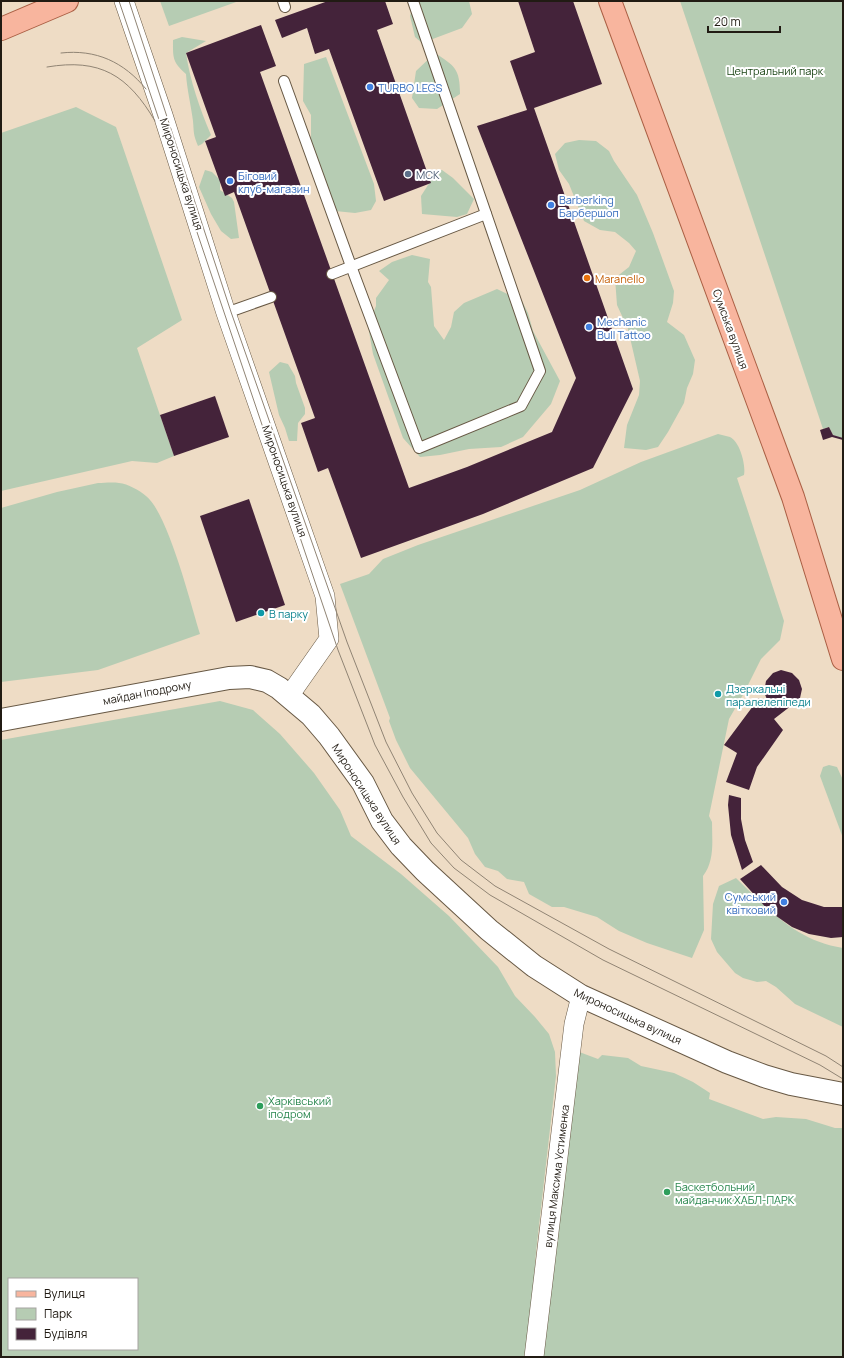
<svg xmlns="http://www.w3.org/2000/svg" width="844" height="1358" font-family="Manrope,sans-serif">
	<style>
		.green { fill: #b6ccb3; fill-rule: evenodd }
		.building { fill: #44233a }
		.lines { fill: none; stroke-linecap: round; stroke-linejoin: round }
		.service-casing { stroke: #675844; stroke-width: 12 }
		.minor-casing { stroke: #675844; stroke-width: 20 }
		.tertiary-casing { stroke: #675844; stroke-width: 24 }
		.primary-casing { stroke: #aa5f44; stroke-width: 24 }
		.service { stroke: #fff; stroke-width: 10 }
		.minor { stroke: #fff; stroke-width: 19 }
		.tertiary { stroke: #fff; stroke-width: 22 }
		.primary { stroke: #f8b59e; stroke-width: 22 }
		.tram { stroke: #908474; stroke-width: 1 }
		.shop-dot { fill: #3f7fe0; stroke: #fff; stroke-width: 1.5 }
		.service-dot { fill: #5c6f8a; stroke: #fff; stroke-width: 1.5 }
		.food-dot { fill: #e8710a; stroke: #fff; stroke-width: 1.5 }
		.culture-dot { fill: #0f9aa8; stroke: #fff; stroke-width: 1.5 }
		.leisure-dot { fill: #2e9e5b; stroke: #fff; stroke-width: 1.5 }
		.labels { text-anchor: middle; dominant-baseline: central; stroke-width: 4; stroke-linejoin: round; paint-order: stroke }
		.park-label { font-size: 11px; fill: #133e0d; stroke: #fff }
		.shop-label { font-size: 11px; fill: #366cbe; stroke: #fff; text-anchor: start }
		.street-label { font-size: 11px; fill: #211b13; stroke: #fff }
		.service-label { font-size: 11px; fill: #4e5e75; stroke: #fff; text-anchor: start }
		.food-label { font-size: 11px; fill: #c56008; stroke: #fff; text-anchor: start }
		.culture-label { font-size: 11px; fill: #0d838f; stroke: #fff; text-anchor: start }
		.leisure-label { font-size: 11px; fill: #27864d; stroke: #fff; text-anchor: start }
	</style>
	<rect width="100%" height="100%" fill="#eedcc5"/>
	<g class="green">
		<polygon points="160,1 239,1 169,26"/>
		<polygon points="414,1 469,1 472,14 462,28 422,43 415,37 410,16"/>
		<polygon points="680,1 843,1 843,439 833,435 829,427 823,429"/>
		<path d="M182,37L206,41L186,53C190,81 200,109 211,135L202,144L198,146C193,134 194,133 193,121C191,105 187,90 186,74C172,62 173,57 173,40Z"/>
		<path d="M435,53C455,66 460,69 460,94L437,109L419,108L412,98L416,71Z"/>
		<polygon points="326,57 374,184 376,201 371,210 355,213 335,211 311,144 311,115 303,101 304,64"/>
		<polygon points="76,107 116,127 182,320 137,348 174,456 157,463 132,461 1,491 1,133"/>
		<polygon points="579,140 596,141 609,151 614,161 637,195 653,233 674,291 673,303 667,322 684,335 695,360 693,374 687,388 684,403 668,432 658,447 646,450 624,448 627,425 639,395 640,381 628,329 617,305 615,278 629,267 636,251 629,243 615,232 600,230 584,221 569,184 559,170 555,154 565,143"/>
		<polygon points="205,170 212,172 220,180 220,190 232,198 234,202 239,238 231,239 221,231 211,214 199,187"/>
		<polygon points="442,170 453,178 474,199 467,214 457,217 422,214 421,196 437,171"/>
		<polygon points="412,255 430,259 428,282 431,287 434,326 444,340 451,327 454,312 464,303 497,289 522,301 528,313 533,331 560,381 551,404 523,437 501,447 469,449 440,455 420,457 403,438 373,354 368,326 376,306 376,298 389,280 379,271 392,262"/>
		<polygon points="280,362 288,364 295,376 296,383 305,408 305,414 298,423 297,441 289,441 285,428 279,415 269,372"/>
		<path d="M718,434C722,435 726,436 730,437C740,442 746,465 744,475L737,478L784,621L780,640L761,659L744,693L729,719L709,816L712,822C712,841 715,860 703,876L704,930L692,958L647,943L619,931L597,917L564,907H552L529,894L524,882L507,879L498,871L485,867L475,854L468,838L410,768L396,740L389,721L390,718L340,584L369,574L383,559L418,545L580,490L641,462Z"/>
		<path d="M98,483C104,483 112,482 119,483C128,484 139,490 146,496C168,513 191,605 200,634L98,670L1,682V508L57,492Z"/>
		<path d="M220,701L253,710L280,734L314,773L340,810L351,836L401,874L449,916L498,967L515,996L535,1017L549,1034L555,1052L556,1076L536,1252L528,1357H1V740ZM9,1279H137V1349H9Z"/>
		<polygon points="829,765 837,767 843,780 843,838 820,776 823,767"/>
		<path d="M736,878C768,909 796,941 843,948V1027L795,1004L776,987L766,981L757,982L743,978L735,973L717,952L711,939L713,904L719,886Z"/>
		<polygon points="574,1050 598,1059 602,1055 628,1058 641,1066 674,1073 693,1082 710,1093 709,1099 763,1119 776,1117 806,1119 835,1128 843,1128 843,1357 540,1357"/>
	</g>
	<g class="building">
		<polygon points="328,1 385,1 393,24 377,30 431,183 384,201 329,49 315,54 307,28 282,38 275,20"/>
		<polygon points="518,1 573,1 602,84 534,108 633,389 593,468 483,514 361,558 328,468 318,472 301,423 315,418 234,192 225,196 205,141 216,137 186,53 261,25 276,66 260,72 409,488 467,467 552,432 576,378 477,126 527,110 510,61 535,52"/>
		<polygon points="215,396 229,437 174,456 160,415"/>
		<polygon points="829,427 833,435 843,438 843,440 832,437 823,440 820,430"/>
		<polygon points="249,499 285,605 236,622 200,516"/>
		<polygon points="781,670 792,673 799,680 802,689 800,698 796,702 774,719 783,730 757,767 749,790 726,782 737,753 724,745 759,698 764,706 768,702 764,692 766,681 773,673"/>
		<polygon points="729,795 741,798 741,819 745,840 753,862 742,870 731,835 728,805"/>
		<polygon points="761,865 782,887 802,900 824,907 843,907 843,937 831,938 809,934 792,927 769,911 740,879"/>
	</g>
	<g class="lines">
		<g class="service-casing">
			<g id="service">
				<polyline points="283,1 285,7"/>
				<polyline points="284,81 351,266 419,448 521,406 540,371 413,1"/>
				<polyline points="332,274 486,214"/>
				<polyline points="226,313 271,297"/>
			</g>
		</g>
		<g class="minor-casing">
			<g id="minor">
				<polyline points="124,1 163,115 226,313 325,596 329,639 289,696"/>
				<polyline points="534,1357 574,1024 581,996"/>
			</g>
		</g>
		<g class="tertiary-casing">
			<polyline id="tertiary" points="1,720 229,678 250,677 267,681 279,688 311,715 329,736 363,783 382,821 401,846 425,871 489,930 534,966 581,996 727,1062 764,1076 791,1084 843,1094"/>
		</g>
		<g class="primary-casing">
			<g id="primary">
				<polyline points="610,1 793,497 843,659"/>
				<polyline points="1,29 67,1"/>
			</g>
		</g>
		<use href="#service" class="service"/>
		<use href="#minor" class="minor"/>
		<use href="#tertiary" class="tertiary"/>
		<use href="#primary" class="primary"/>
		<g class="tram">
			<polyline points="119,1 338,650 375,745 403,797 431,843 454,868 490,895 603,960 820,1065 843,1079"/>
			<polyline points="129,1 231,312 347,642 386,742 412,793 437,833 461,860 495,886 609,949 826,1056 843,1067"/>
			<path d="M61,53C96,49 124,62 146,89"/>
			<path d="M47,67C100,58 128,75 155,121"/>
		</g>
	</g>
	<g class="shop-dot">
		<circle cx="370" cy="87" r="4"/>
		<circle cx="230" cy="181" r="4"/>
		<circle cx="551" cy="205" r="4"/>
		<circle cx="589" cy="327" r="4"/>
		<circle cx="784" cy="902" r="4"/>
	</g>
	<circle class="service-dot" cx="408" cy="174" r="4"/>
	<circle class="food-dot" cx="587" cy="278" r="4"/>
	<g class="culture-dot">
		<circle cx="261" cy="613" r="4"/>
		<circle cx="718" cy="694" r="4"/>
	</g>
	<g class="leisure-dot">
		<circle cx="260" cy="1106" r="4"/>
		<circle cx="667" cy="1192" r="4"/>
	</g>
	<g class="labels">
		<g class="park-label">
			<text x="775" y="70">Центральний парк</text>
		</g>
		<g class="shop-label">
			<text x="378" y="87">TURBO LEGS</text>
			<text x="238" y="175">Біговий<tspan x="238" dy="13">клуб-магазин</tspan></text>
			<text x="559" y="199">Barberking<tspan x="559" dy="13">Барбершоп</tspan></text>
			<text x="597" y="321">Mechanic<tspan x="597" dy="13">Bull Tattoo</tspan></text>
			<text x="776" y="896" text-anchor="end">Сумський<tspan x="776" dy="13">квітковий</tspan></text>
		</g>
		<g class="street-label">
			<text transform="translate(182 174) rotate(72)">Мироносицька вулиця</text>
			<text transform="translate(731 329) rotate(70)">Сумська вулиця</text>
			<text transform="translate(285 481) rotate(71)">Мироносицька вулиця</text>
			<text transform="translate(147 692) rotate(-11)">майдан Іподрому</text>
			<text transform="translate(367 794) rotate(57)">Мироносицька вулиця</text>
			<text transform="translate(628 1016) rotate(25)">Мироносицька вулиця</text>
			<text transform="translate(556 1176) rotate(-83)">вулиця Максима Устименка</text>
		</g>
		<g class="service-label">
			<text x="416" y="174">МСК</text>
		</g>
		<g class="food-label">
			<text x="595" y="278">Maranello</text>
		</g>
		<g class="culture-label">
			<text x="269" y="613">В парку</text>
			<text x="726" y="688">Дзеркальні<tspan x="726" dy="13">паралелепіпеди</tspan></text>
		</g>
		<g class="leisure-label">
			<text x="268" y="1100">Харківський<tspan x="268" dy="13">іподром</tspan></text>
			<text x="675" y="1186">Баскетбольний<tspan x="675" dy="13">майданчик ХАБЛ-ПАРК</tspan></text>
		</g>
	</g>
	<rect width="844" height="1358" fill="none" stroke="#211b13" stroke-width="4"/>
	<rect x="8" y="1278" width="130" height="72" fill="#ffffff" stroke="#a6a4a1"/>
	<rect x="16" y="1291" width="20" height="6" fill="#f8b59e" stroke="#a6a4a1"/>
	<text x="44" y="1298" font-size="12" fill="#211b13">Вулиця</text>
	<rect x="16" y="1308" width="20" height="12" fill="#b6ccb3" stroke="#a6a4a1"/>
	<text x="44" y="1318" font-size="12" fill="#211b13">Парк</text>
	<rect x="16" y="1328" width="20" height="12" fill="#44233a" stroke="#a6a4a1"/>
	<text x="44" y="1338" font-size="12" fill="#211b13">Будівля</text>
	<path d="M708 26v6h72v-6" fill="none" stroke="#211b13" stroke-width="2"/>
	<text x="714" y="26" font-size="12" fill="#211b13" stroke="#ffffff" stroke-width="3" paint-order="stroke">20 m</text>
</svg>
